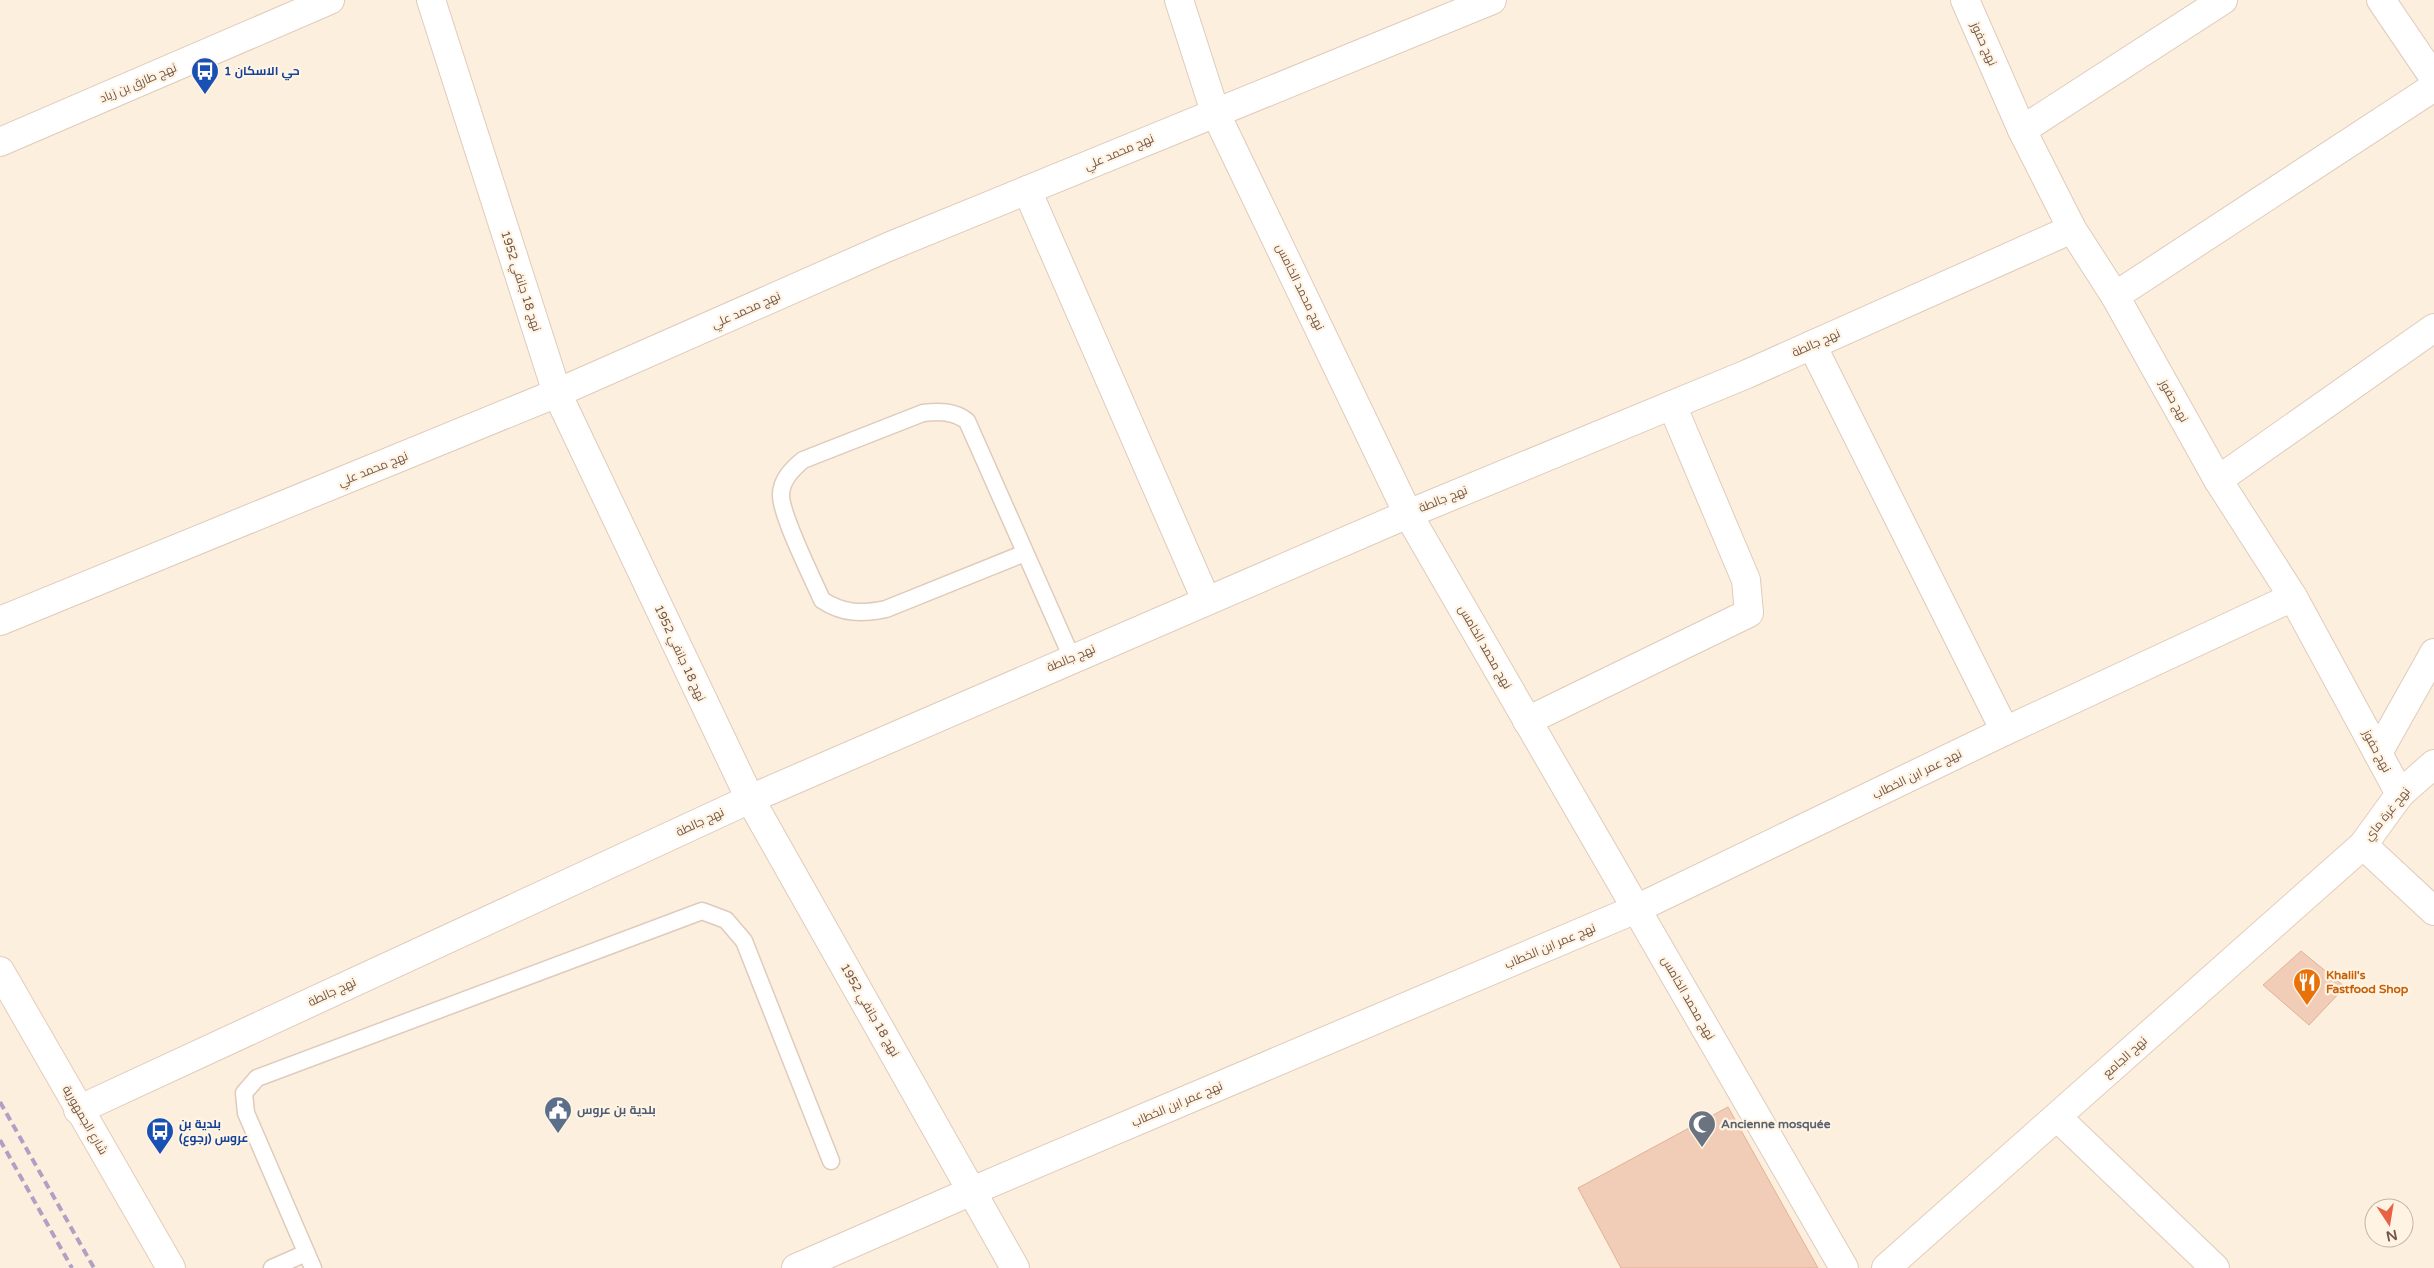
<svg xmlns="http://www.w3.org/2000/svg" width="2434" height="1268" font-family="'Varela Round',Cairo,sans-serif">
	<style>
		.building { fill: #f1ccb6; stroke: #e3b197 }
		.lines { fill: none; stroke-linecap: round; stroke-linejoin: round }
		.lane-casing { stroke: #dfcbbb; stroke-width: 19 }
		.street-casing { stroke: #dfcbbb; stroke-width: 30 }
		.secondary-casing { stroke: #e4ccb9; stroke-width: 30 }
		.lane { stroke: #fff; stroke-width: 16 }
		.street { stroke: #fff; stroke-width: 28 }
		.secondary { stroke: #fff; stroke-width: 28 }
		.rail { stroke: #b19fc4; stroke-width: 4; stroke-dasharray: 8 5; stroke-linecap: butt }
		.labels { text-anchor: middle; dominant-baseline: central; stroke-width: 4.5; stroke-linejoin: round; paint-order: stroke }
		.street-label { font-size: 12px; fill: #715547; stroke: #fff4e4 }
		.transit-label { font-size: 12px; font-weight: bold; fill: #164399; stroke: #fff4e4; text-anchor: start }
		.food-label { font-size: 12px; font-weight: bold; fill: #c56008; stroke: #fff4e4; text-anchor: start }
		.service-label { font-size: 12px; font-weight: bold; fill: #4e5e75; stroke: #fff4e4; text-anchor: start }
		.worship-label { font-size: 12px; font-weight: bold; fill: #5b616d; stroke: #fff4e4; text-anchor: start }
	</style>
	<rect width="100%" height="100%" fill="#fcefde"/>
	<g class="building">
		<polygon points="2301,951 2345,987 2309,1025 2263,985"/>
		<polygon points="1728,1107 1818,1268 1621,1268 1578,1188"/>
	</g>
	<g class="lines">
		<g class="lane-casing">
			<g id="lane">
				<path d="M1025,553L886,609C862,614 843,614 822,600C812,577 781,516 781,495C781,480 792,469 803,460L923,413C939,411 954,411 967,421L1072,658"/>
				<polyline points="272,1268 306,1253"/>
				<polyline points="313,1268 246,1113 244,1093 257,1078 702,911 726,920 744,941 831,1161"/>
			</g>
		</g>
		<g class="street-casing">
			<g id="street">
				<polyline points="431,0 557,393 750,799 1015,1268"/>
				<polyline points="1179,0 1215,112 1408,514 1844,1268"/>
				<polyline points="1965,0 2022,130 2072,229 2115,296 2218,480 2293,597 2400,794"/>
				<polyline points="2381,0 2434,78"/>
				<polyline points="2022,130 2223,0"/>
				<polyline points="0,142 330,0"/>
				<polyline points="1027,190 1206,600"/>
				<polyline points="2115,296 2434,87"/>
				<polyline points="1812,345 2005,731"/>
				<polyline points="2218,480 2434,328"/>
				<polyline points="0,621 557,393 888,247 1492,0"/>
				<polyline points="1527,721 1749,613 1746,580 1672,405"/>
				<polyline points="2378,753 2434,653"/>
				<polyline points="2363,845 2434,911"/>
				<polyline points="78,1110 750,799 1408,514 1747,374 2072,229"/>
				<polyline points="2057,1117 2215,1268"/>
				<polyline points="796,1268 972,1191 1636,909 2005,731 2293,597"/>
			</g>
		</g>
		<g class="secondary-casing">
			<g id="secondary">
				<polyline points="0,971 171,1268"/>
				<polyline points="1886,1268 2363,845 2400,794 2434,764"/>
			</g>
		</g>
		<use href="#lane" class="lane"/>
		<use href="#street" class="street"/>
		<use href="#secondary" class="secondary"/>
		<g class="rail">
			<polyline points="0,1102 94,1268"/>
			<polyline points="0,1140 72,1268"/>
		</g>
	</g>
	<defs>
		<g id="bus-pin" transform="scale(1.4375)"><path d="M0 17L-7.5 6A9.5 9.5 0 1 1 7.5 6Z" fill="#1a4fb4" stroke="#fff4e4"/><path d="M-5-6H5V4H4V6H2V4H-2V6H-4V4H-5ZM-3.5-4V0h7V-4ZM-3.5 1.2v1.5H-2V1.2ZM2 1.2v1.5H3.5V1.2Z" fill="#fff"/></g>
		<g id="restaurant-pin" transform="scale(1.4375)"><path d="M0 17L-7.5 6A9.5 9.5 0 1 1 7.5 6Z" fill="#e8710a" stroke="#fff4e4"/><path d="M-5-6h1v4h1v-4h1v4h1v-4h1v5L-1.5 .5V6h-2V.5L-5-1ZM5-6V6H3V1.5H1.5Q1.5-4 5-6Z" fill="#fff"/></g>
		<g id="civic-pin" transform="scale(1.4375)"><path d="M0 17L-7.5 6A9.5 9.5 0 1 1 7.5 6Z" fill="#5c6f8a" stroke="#fff4e4"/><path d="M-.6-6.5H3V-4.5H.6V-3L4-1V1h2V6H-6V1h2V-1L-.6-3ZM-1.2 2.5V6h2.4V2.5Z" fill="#fff"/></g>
		<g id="mosque-pin" transform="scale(1.4375)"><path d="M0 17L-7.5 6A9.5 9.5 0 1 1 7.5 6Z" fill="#6b7280" stroke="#fff4e4"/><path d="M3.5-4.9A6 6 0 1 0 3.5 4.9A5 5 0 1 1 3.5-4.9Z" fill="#fff"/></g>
	</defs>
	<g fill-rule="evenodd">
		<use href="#bus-pin" x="205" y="71"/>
		<use href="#restaurant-pin" x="2307" y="982"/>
		<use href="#civic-pin" x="558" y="1110"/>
		<use href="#mosque-pin" x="1702" y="1124"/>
		<use href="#bus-pin" x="160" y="1131"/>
	</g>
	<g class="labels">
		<g class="street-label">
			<text transform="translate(1984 44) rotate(66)">نهج حفوز</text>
			<text transform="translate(138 83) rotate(-23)">نهج طارق بن زياد</text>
			<text transform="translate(1119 152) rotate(-23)">نهج محمد علي</text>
			<text transform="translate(521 281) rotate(72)">نهج 18 جانفي 1952</text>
			<text transform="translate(1300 287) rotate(64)">نهج محمد الخامس</text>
			<text transform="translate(746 310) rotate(-24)">نهج محمد علي</text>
			<text transform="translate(1816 343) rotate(-24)">نهج جالطة</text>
			<text transform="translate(2174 401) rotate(61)">نهج حفوز</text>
			<text transform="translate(373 469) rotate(-22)">نهج محمد علي</text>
			<text transform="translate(1443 499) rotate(-22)">نهج جالطة</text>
			<text transform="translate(1485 647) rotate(60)">نهج محمد الخامس</text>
			<text transform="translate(680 653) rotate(65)">نهج 18 جانفي 1952</text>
			<text transform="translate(1071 658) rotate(-23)">نهج جالطة</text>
			<text transform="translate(2377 751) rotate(62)">نهج حفوز</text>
			<text transform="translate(1917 774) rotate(-26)">نهج عمر ابن الخطاب</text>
			<text transform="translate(2387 814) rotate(-51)">نهج غرة ماي</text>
			<text transform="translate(700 822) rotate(-25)">نهج جالطة</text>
			<text transform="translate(1550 946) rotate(-23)">نهج عمر ابن الخطاب</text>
			<text transform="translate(332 992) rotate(-25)">نهج جالطة</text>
			<text transform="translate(1688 998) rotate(60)">نهج محمد الخامس</text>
			<text transform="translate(870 1010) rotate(60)">نهج 18 جانفي 1952</text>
			<text transform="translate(2125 1057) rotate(-42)">نهج الجامع</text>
			<text transform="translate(1177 1104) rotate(-23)">نهج عمر ابن الخطاب</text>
			<text transform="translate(85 1120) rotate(60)">شارع الجمهورية</text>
		</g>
		<g class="transit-label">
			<text x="224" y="71">1 حي الاسكان</text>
			<text x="179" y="1124">بلدية بن<tspan x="179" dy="14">عروس (رجوع)</tspan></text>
		</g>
		<g class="food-label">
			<text x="2326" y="975">Khalil's<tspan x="2326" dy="14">Fastfood Shop</tspan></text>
		</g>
		<g class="service-label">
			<text x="577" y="1110">بلدية بن عروس</text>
		</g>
		<g class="worship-label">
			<text x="1721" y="1124">Ancienne mosquée</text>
		</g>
	</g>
	<g transform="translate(2389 1223) rotate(168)"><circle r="24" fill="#fff4e4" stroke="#c6b4a5"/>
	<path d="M0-4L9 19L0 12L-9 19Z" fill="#e66243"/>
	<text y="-8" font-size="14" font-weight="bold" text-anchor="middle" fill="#715547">N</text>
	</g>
</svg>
